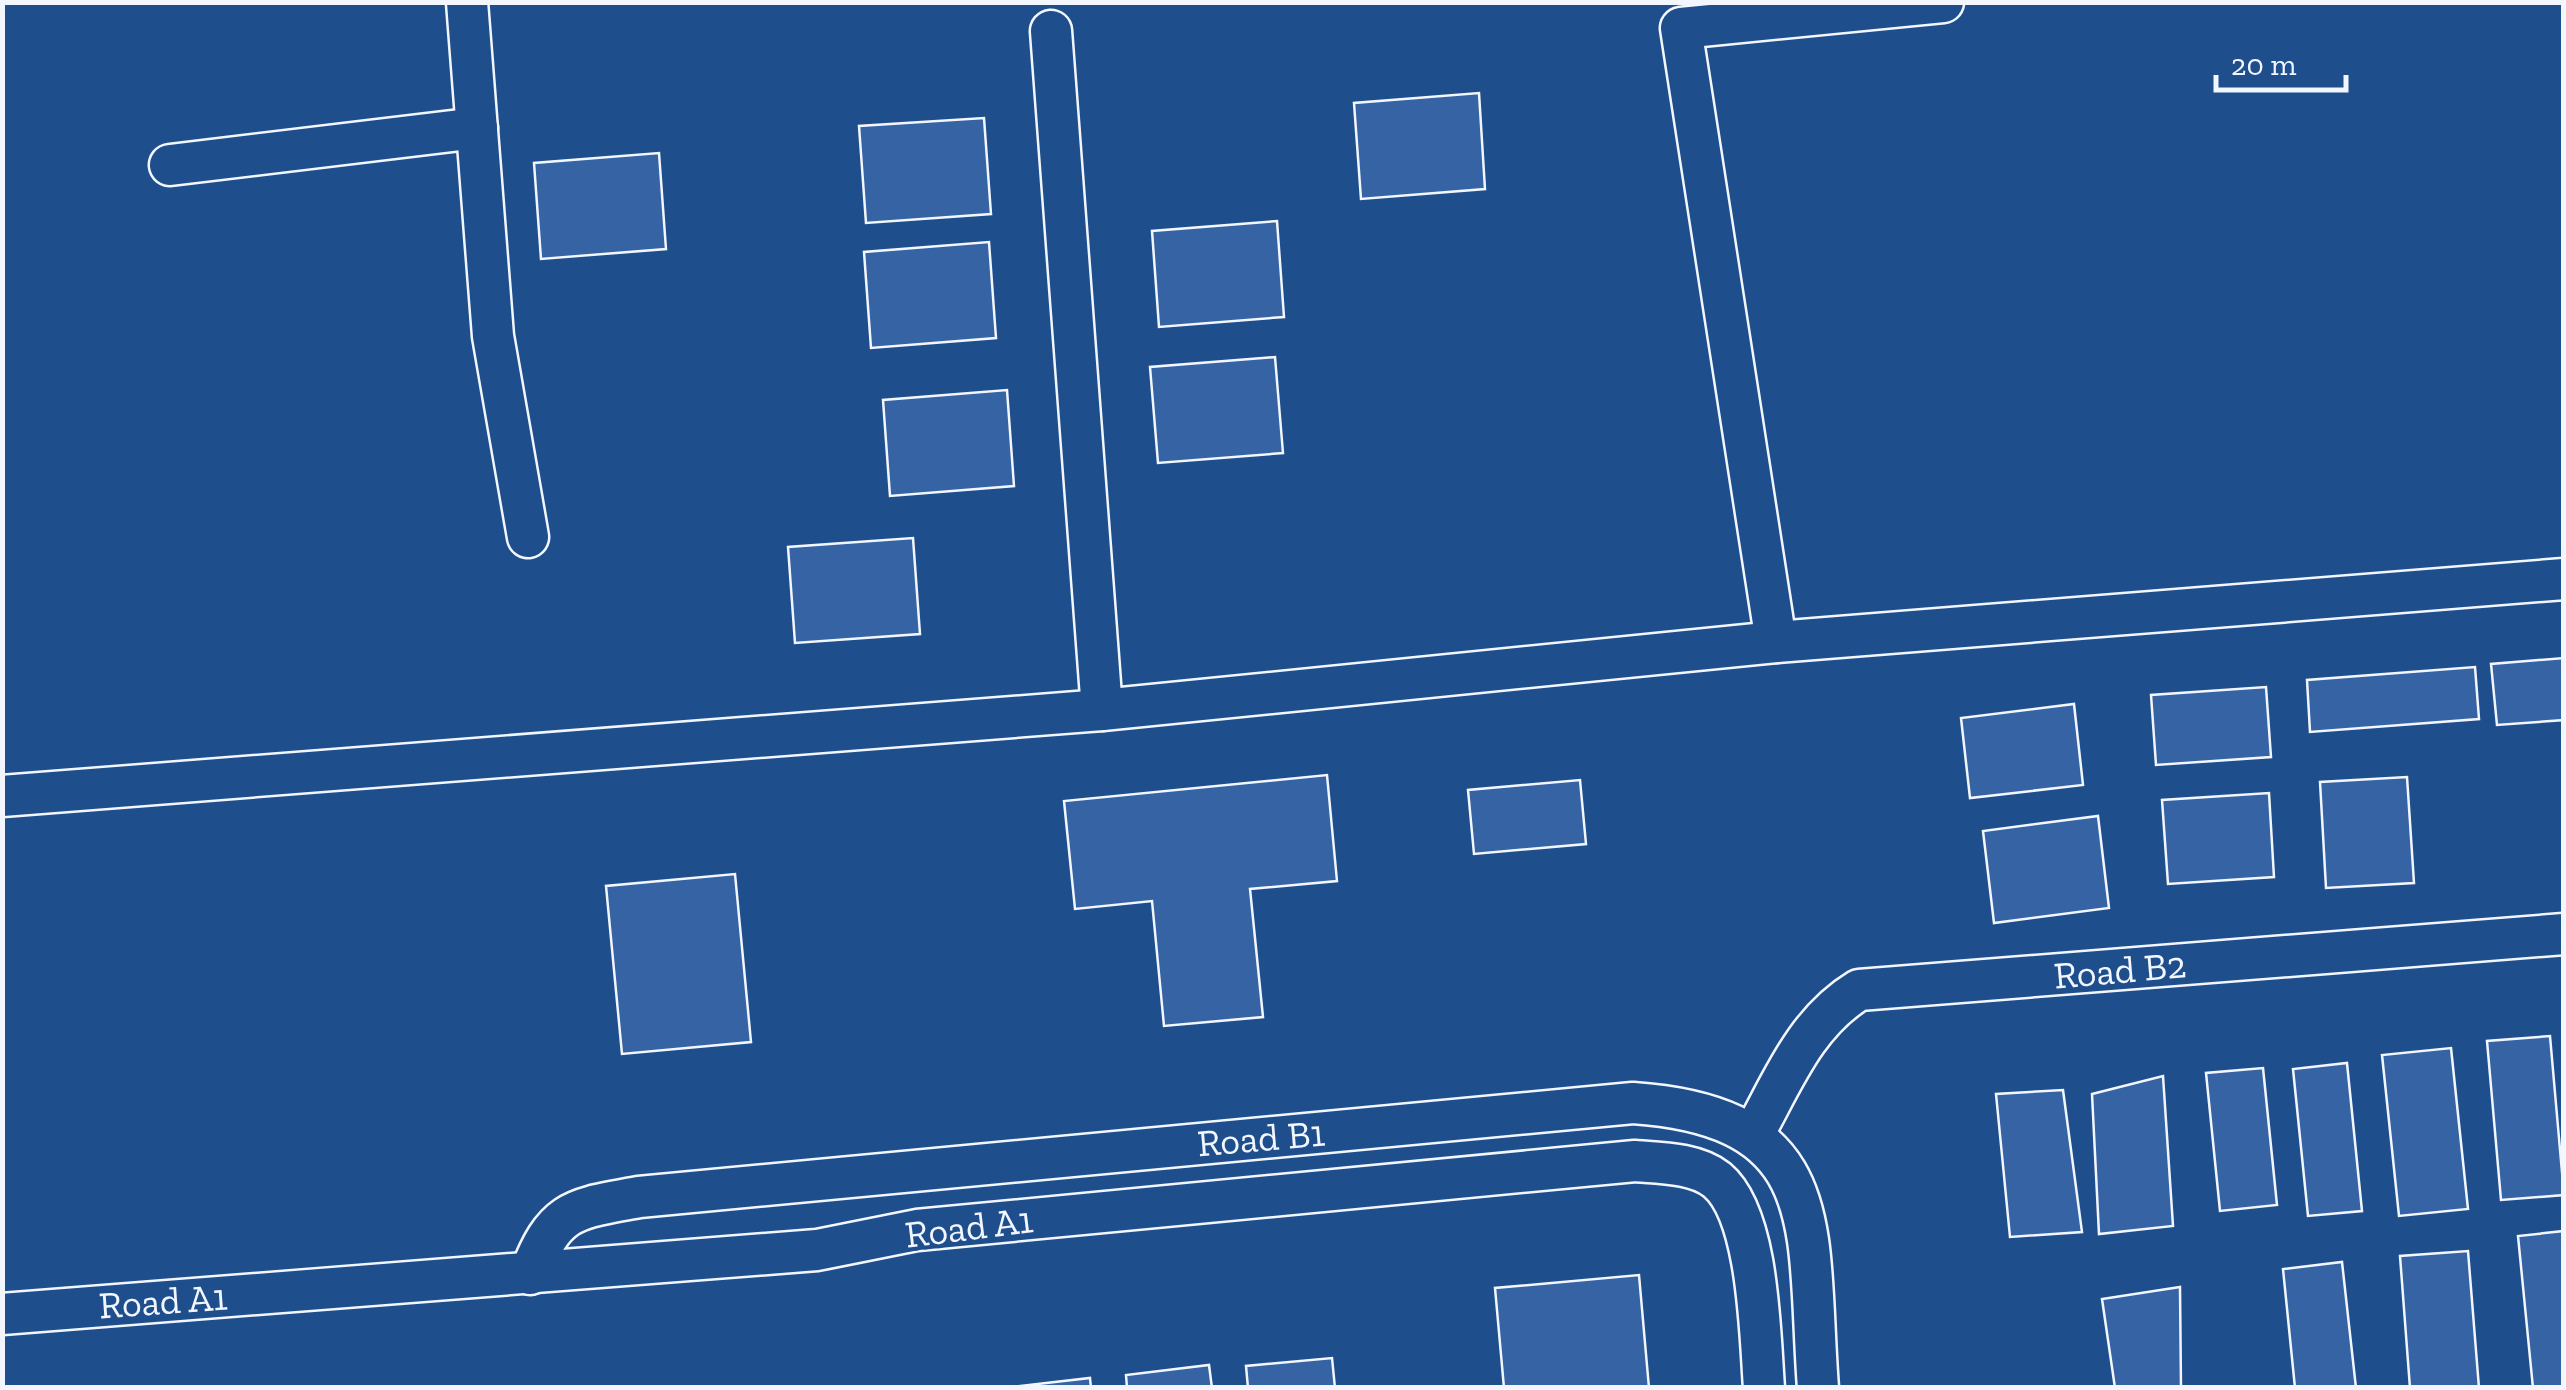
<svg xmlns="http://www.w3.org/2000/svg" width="2566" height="1390" font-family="'Zilla Slab',serif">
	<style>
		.building { fill: #3563a3; stroke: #f2f6ff; stroke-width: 2.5 }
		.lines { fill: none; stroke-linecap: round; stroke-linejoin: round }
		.minor-casing { stroke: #f2f6ff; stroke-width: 45 }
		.minor { stroke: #1f4e8c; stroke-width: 40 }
		.labels { text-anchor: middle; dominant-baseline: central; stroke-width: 8; stroke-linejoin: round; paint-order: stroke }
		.street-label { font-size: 38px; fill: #f2f6ff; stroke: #1f4e8c }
	</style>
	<rect width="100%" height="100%" fill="#1f4e8c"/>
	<g class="building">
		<polygon points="1479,93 1485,189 1361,199 1354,103"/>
		<polygon points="984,118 991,214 866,223 859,126"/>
		<polygon points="659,153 666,249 541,259 534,163"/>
		<polygon points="1277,221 1284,317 1159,327 1152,231"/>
		<polygon points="989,242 996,338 871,348 864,252"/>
		<polygon points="1275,357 1283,453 1158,463 1150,367"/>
		<polygon points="1007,390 1014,486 890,496 883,400"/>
		<polygon points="913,538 920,634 795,643 788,547"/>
		<polygon points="2564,658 2564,720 2497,725 2491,664"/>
		<polygon points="2475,667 2479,719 2310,732 2307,680"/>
		<polygon points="2266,687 2271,757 2156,765 2151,695"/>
		<polygon points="2074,704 2083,785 1970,798 1961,718"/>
		<polygon points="1327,775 1337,881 1250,889 1263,1017 1164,1026 1152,901 1075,909 1064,801"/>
		<polygon points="2407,777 2414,883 2326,888 2320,782"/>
		<polygon points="1580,780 1586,844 1474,854 1468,790"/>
		<polygon points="2269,793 2274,877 2168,884 2162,800"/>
		<polygon points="2098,816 2109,908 1994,923 1983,831"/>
		<polygon points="735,874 751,1042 622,1054 606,886"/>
		<polygon points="2550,1036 2564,1195 2501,1200 2487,1041"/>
		<polygon points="2451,1048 2468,1209 2399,1216 2382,1055"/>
		<polygon points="2347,1063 2362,1211 2308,1216 2293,1069"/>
		<polygon points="2263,1068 2277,1205 2220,1211 2206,1073"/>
		<polygon points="2163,1076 2173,1226 2099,1234 2092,1094"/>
		<polygon points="2063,1090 2082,1232 2010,1237 1996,1094"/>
		<polygon points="2564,1231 2564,1387 2533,1388 2518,1236"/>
		<polygon points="2468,1251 2479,1388 2410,1388 2400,1256"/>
		<polygon points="2342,1262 2356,1388 2295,1388 2283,1269"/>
		<polygon points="1639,1275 1649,1388 1504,1388 1495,1288"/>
		<polygon points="2180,1287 2181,1388 2115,1388 2102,1299"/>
		<polygon points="1332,1358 1335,1388 1248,1388 1246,1366"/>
		<polygon points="1209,1365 1212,1388 1127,1388 1126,1375"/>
		<polygon points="1090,1378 1091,1388 1021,1388 1020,1386"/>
	</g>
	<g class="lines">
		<g class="minor-casing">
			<g id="minor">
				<polyline points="467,2 493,336 528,537"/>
				<polyline points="1051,31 1102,710"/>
				<polyline points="170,165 477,128"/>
				<polyline points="1776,642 1681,28 1943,2"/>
				<polyline points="2,796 1102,710 1776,642 2564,579"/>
				<path d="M1753,1135C1783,1081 1805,1023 1859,990L2564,934"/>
				<path d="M530,1274C555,1208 574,1209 639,1197L1633,1103C1832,1117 1806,1230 1818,1388"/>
				<path d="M2,1314L817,1250L917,1230L1635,1161C1661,1163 1696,1163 1717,1180C1759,1215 1760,1335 1764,1388"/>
			</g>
		</g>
		<use href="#minor" class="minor"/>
	</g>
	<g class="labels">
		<g class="street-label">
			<text transform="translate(2120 970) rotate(-5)">Road B2</text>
			<text transform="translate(1261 1138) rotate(-5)">Road B1</text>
			<text transform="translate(969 1227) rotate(-7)">Road A1</text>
			<text transform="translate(163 1301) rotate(-4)">Road A1</text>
		</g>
	</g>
	<rect width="2566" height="1390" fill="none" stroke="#f2f6ff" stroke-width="10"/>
	<path d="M2216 75v15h130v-15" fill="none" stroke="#f2f6ff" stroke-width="5"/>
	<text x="2231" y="75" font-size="30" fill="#f2f6ff" stroke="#1f4e8c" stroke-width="8" paint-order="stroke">20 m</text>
</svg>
